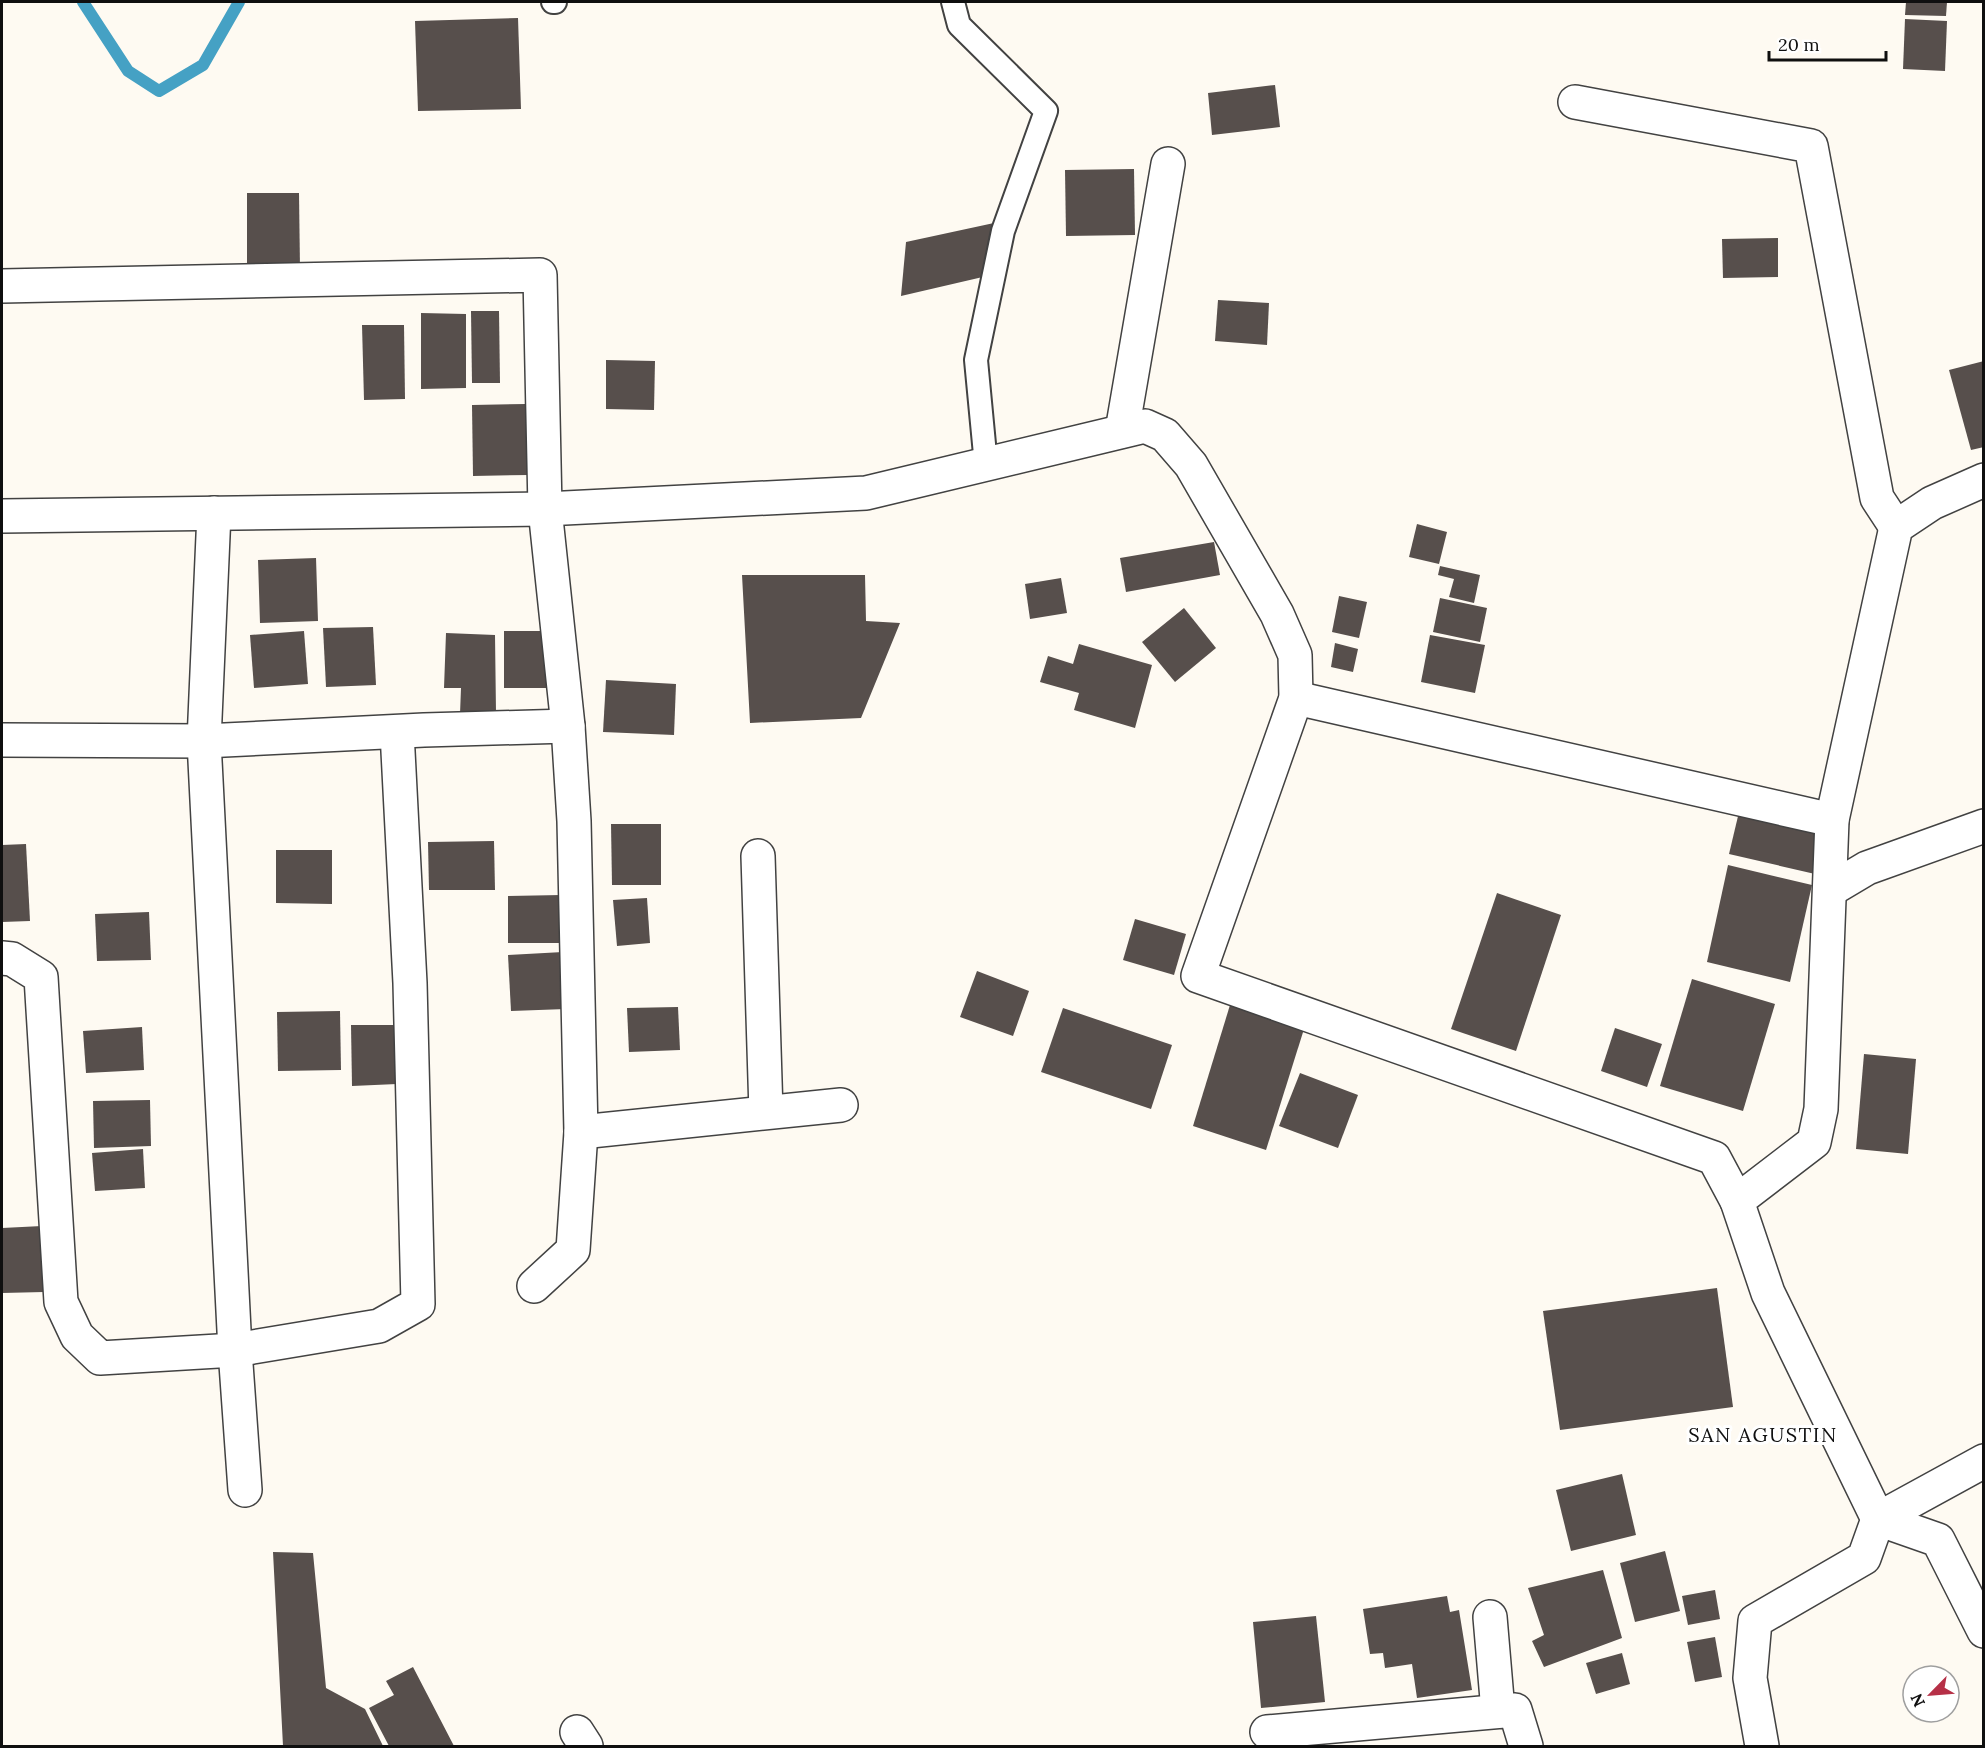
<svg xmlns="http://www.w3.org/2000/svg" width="1985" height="1748" font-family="Lora,serif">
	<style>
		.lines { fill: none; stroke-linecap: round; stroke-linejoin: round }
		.stream { stroke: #45a1c4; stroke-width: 12 }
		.building { fill: #574f4c }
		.service-casing { stroke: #424242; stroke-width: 26 }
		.minor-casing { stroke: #424242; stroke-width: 36 }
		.tertiary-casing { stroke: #424242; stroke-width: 36 }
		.service { stroke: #fff; stroke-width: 22 }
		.minor { stroke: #fff; stroke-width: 33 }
		.tertiary { stroke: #fff; stroke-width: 33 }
		.labels { text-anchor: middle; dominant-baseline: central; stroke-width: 6; stroke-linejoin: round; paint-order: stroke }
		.quarter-label { font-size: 20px; letter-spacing: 1.5px; fill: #0f0f0f; stroke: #fff }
	</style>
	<rect width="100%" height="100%" fill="#fefaf2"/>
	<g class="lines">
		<polyline class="stream" points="83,2 128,71 159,91 203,65 239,2"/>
	</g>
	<g class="building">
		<polygon points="1906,2 1947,2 1946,16 1905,15"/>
		<polygon points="518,18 521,109 418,111 415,21"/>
		<polygon points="1905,19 1947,21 1945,71 1903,69"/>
		<polygon points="1275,85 1280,127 1212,135 1208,93"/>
		<polygon points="1134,169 1135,235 1066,236 1065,170"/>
		<polygon points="247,193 299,193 300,269 247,269"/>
		<polygon points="994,223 987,276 901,296 906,242"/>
		<polygon points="1778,238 1778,277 1723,278 1722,239"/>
		<polygon points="1218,300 1269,303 1267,345 1215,341"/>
		<polygon points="471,311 499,311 500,383 472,383"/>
		<polygon points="421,313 466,314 466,388 421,389"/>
		<polygon points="362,325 404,325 405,399 364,400"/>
		<polygon points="606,360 655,361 654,410 606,409"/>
		<polygon points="1984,361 1984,447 1971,450 1949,370"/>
		<polygon points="526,404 528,475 473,476 472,405"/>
		<polygon points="1417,524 1447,532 1439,564 1409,557"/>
		<polygon points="1214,542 1220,575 1126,592 1120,558"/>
		<polygon points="316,558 318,621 260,623 258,560"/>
		<polygon points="1440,566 1480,575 1474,603 1449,597 1454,579 1438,575"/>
		<polygon points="742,575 865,575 866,621 900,623 861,718 750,723"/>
		<polygon points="1061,578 1067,613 1030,619 1025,584"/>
		<polygon points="1339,596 1367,602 1359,638 1332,632"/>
		<polygon points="1440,598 1487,608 1480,642 1433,632"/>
		<polygon points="1184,608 1216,648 1175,682 1142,642"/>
		<polygon points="373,627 376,685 326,687 323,628"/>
		<polygon points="304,631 308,684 254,688 250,635"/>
		<rect x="504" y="631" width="45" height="57"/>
		<polygon points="446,633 495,635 496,713 460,714 461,688 444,688"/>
		<polygon points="1430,635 1485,645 1475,693 1421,682"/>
		<polygon points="1335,643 1358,649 1353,672 1331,667"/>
		<polygon points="1079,644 1152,665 1135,728 1074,710 1079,693 1040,682 1048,656 1073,664"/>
		<polygon points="606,680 676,684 674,735 603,732"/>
		<polygon points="1739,812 1825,832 1815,874 1729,854"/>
		<polygon points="611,824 661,824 661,885 612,885"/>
		<polygon points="494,841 495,890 429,890 428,842"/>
		<polygon points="26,844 30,921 2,922 2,845"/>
		<polygon points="276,850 332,850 332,904 276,903"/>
		<polygon points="1728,865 1812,885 1790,982 1707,962"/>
		<polygon points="1497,893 1561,915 1516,1051 1451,1029"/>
		<polygon points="561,895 562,943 508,943 508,896"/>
		<polygon points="647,898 650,943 617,946 613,900"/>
		<polygon points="149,912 151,960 97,961 95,914"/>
		<polygon points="1135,919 1186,934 1174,975 1123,960"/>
		<polygon points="563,952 566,1009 511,1011 508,955"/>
		<polygon points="977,971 1029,991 1013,1036 960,1017"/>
		<polygon points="1692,979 1775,1004 1743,1111 1660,1086"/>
		<polygon points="1230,1005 1304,1029 1266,1150 1193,1126"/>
		<polygon points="678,1007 680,1050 629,1052 627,1008"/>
		<polygon points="1063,1008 1172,1045 1151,1109 1041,1072"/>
		<polygon points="340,1011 341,1070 278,1071 277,1012"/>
		<polygon points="351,1025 396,1025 397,1084 352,1086"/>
		<polygon points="142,1027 144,1070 86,1073 83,1031"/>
		<polygon points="1615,1028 1662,1044 1647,1087 1601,1071"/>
		<polygon points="1864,1054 1916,1059 1908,1154 1856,1149"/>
		<polygon points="1300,1073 1358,1095 1338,1148 1279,1126"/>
		<polygon points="150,1100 151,1146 94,1148 93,1101"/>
		<polygon points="143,1149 145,1188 95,1191 92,1153"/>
		<polygon points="42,1226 44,1292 2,1293 2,1228"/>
		<polygon points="1717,1288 1733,1407 1560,1430 1543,1311"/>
		<polygon points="1622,1474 1636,1535 1571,1551 1556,1490"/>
		<polygon points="1665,1551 1680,1611 1635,1622 1620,1563"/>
		<polygon points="273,1552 313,1553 326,1688 365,1709 383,1746 283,1746"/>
		<polygon points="1603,1570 1622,1638 1544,1667 1532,1641 1544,1635 1528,1588"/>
		<polygon points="1715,1590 1720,1619 1688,1625 1682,1596"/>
		<polygon points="1447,1596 1450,1612 1459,1610 1472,1690 1417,1698 1412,1664 1385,1668 1383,1653 1370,1654 1363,1609"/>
		<polygon points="1316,1616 1325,1702 1261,1708 1253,1622"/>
		<polygon points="1715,1637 1722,1677 1695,1682 1687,1642"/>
		<polygon points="1622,1653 1630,1684 1596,1694 1586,1663"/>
		<polygon points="413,1667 454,1746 389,1746 369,1708 394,1695 386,1681"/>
	</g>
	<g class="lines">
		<g class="service-casing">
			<g id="service">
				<polyline points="553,2 555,2"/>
				<polyline points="953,2 959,25 1046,111 1003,231 976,360 986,465"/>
			</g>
		</g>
		<g class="minor-casing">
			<g id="minor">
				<polyline points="1575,102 1811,146 1877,498 1896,527"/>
				<polyline points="2,286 540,275 545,509 568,726 574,821 581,1132 573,1250 534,1286"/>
				<polyline points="1122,431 1168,164"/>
				<polyline points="214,513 204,741 235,1350 245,1490"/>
				<polyline points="2,516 545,509 866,493 1145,426 1165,435 1191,465 1277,614 1295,655 1296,698 1198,976 1714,1158 1737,1201"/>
				<polyline points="1296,698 1832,820"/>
				<polyline points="2,740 204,741 424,730 568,726"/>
				<polyline points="758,856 766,1112"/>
				<polyline points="1830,890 1867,868 1984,826"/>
				<polyline points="2,958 12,959 41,977 61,1302 77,1336 100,1358 235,1350 379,1326 418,1304 410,983 397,732"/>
				<polyline points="581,1132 841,1105"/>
				<polyline points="1878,1519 1938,1540 1984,1631"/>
				<polyline points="1878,1519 1984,1461"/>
				<polyline points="1490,1617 1498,1711"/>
				<polyline points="577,1732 586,1746"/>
				<polyline points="1267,1732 1515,1710 1526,1746"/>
			</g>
		</g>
		<g class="tertiary-casing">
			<polyline id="tertiary" points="1762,1746 1750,1678 1755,1621 1864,1558 1878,1519 1768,1293 1737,1201 1814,1142 1821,1109 1832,820 1896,527 1932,503 1984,480"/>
		</g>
		<use href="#service" class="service"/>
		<use href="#minor" class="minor"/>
		<use href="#tertiary" class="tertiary"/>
	</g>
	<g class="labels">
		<g class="quarter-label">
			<text x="1763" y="1434">SAN AGUSTIN</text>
		</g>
	</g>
	<rect width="1985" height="1748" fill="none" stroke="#0f0f0f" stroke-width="6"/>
	<g transform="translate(1931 1694) rotate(245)"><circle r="28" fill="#ffffff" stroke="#9f9f9f" stroke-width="1.5"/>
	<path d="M0-4.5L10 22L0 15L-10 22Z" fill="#b63047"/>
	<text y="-9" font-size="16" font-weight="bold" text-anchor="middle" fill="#0f0f0f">N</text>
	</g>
	<path d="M1769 51v9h117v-9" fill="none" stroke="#0f0f0f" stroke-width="3"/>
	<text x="1778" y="51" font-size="18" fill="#0f0f0f" stroke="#ffffff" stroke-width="4.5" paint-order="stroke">20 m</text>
</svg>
